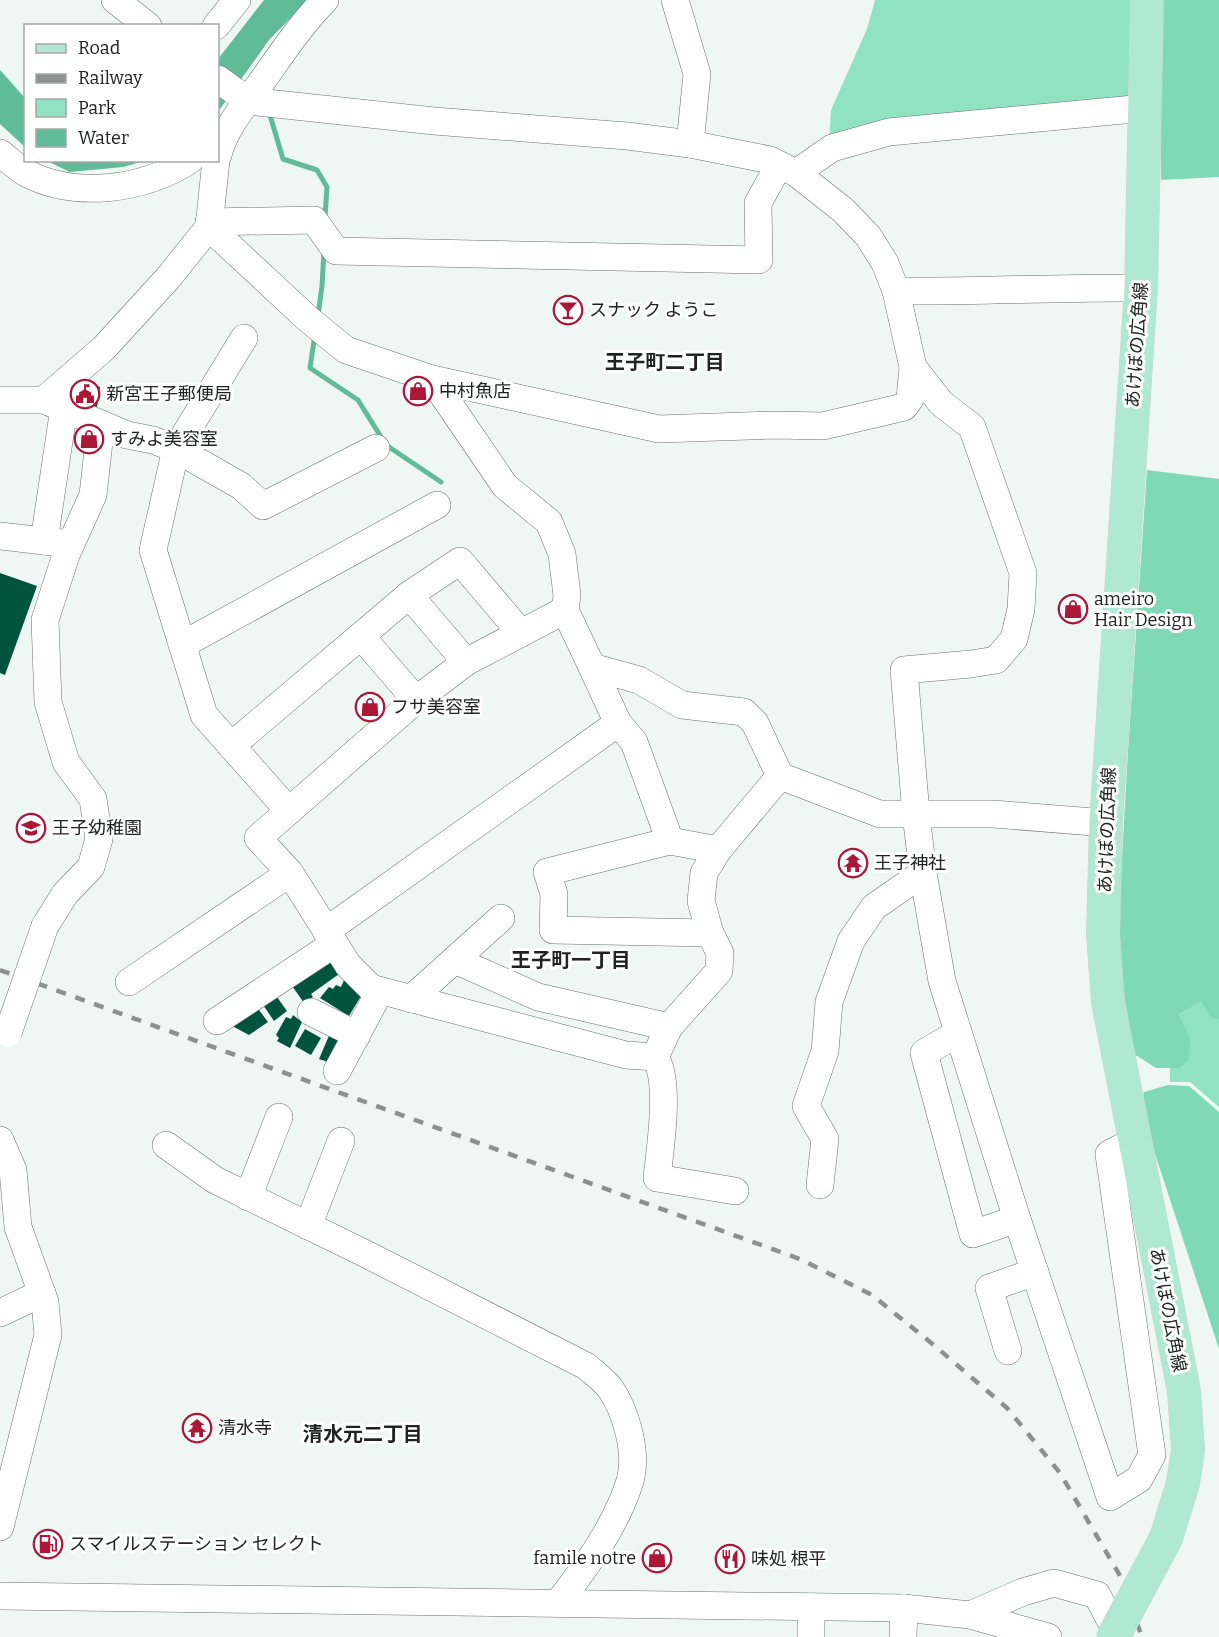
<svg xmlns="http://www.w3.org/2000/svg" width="1219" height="1637" font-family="Bitter,'Noto Sans JP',serif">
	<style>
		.green { fill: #90e3c2 }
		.forest { fill: #7fd9b7 }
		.water { fill: #60bb99 }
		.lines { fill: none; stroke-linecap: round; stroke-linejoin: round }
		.stream { stroke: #60bb99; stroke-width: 5 }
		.building { fill: #00533c }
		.minor-casing { stroke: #6a716e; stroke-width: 28 }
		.major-casing { stroke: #d2d3d3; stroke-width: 34 }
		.minor { stroke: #fff; stroke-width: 27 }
		.major { stroke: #afe8d3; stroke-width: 33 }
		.rail { stroke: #8b918e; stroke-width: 4.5; stroke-dasharray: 10 10; stroke-linecap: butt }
		.minor-bridge-casing { stroke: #6a716e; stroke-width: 28; stroke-linecap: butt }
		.major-bridge-casing { stroke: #d2d3d3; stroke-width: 34; stroke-linecap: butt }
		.minor-bridge { stroke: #fff; stroke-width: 27 }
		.major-bridge { stroke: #afe8d3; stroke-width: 33 }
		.labels { text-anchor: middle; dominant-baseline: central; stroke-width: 6; stroke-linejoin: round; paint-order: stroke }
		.poi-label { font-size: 18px; fill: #202322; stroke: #fff; text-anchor: start }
		.street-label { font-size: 18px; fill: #202322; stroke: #fff }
		.neighbourhood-label { font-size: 20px; font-weight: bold; fill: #202322; stroke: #fff }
	</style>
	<rect width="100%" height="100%" fill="#eff7f4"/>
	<g class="green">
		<polygon points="875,0 1138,0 1129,98 829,145 831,110 867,29"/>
		<polygon points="1205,998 1219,999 1219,1107 1190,1082 1170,1082 1169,1022"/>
	</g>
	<g class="forest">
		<polygon points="1160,0 1219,0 1219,177 1161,180"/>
		<polygon points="1147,470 1219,479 1219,1019 1211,1018 1201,1001 1179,1015 1190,1039 1189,1060 1179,1068 1156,1068 1123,1047 1113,1020 1128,751"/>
		<polygon points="1168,1085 1189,1086 1219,1112 1219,1349 1156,1157 1141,1104 1144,1092"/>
	</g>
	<g class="water">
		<polygon points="264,0 308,0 269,40 218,112 218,59"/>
		<polygon points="0,70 25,98 25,147 0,124"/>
		<polygon points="47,161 144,161 123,167 70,172"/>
	</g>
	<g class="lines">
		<g class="stream">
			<polyline points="269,112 283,159 317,170 327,187 325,217"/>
			<polyline points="318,316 322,286 324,251"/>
			<polyline points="315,334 310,368 358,400 386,445 441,482"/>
		</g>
	</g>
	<g class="building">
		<polygon points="79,381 100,387 97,407 66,397"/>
		<polygon points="0,573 37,586 5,675 0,673"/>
		<polygon points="326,956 339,974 311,994 313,997 304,1003 288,980"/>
		<polygon points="345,978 364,991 349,1016 320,998 329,987 333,989 336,985 341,987"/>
		<polygon points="272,990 287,1011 274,1021 259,999"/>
		<polygon points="253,1002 268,1022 249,1035 223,1021"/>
		<polygon points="293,1015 302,1022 290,1048 277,1041 279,1038 276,1035 286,1017 291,1019"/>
		<polygon points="305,1029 321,1038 311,1055 295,1046"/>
		<polygon points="331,1031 342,1038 328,1062 319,1059"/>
	</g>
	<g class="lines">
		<g class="minor-casing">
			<g id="minor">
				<polyline points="115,0 148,26"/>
				<polyline points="675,0 697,74 690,144"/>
				<polyline points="216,26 237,0"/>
				<path d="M0,153C8,159 17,168 26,173C76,199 143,190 190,160"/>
				<path d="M218,155C224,129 244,106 260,84C281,55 300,25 325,0"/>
				<polyline points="796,173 832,148 889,132 1145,108"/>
				<polyline points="209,222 314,220 336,251 759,260 758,203 779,165"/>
				<polyline points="209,227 308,319 346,350 432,379 659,429 775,425 823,426 904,407 910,399 913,367 896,291 885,263 868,236 843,210 796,173 770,160 690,144 627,136 434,121 248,101 218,79"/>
				<path d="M896,291C978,292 1059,287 1141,288"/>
				<polyline points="244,338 176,449 153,550 204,715 289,811"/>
				<polyline points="913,367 941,403 972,427 1023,573 1021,609 1014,639 996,660 971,664 904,670 916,814 923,873 942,981 1017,1219 1110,1497 1139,1479 1152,1455 1109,1154 1134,1141"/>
				<polyline points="432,379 505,486 549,522 562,554 567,595 565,610 592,667 639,680 682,705 744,712 755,723 780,776 880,814 993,814 1106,823"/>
				<polyline points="0,400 44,400 127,435 153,440 176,449 241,486 263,506 376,448"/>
				<polyline points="44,400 104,348 168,278 209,227 216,160"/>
				<polyline points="0,536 61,543"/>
				<polyline points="44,541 64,408"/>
				<polyline points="409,595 460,561 521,633"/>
				<polyline points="565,610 466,662 416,700 258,838 290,873 348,965 371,988 626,1055 655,1057"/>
				<polyline points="361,636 416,700"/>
				<polyline points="182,645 437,505"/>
				<polyline points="592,667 618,723 634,742 670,841"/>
				<polyline points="231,746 409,595 466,662"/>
				<polyline points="45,926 65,894 91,867 99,839 93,799 66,762 48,702 45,620 66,555 93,495 101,424"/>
				<polyline points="326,931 618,723"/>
				<polyline points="710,933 553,930 554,894 547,872 670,841 718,850"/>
				<polyline points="455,960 538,997 669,1027"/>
				<polyline points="129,982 290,873"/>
				<polyline points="411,999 501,918"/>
				<polyline points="311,1012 357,1035"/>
				<polyline points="217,1021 334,944"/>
				<polyline points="958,1033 924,1053 973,1234 1017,1219"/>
				<polyline points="655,1057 669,1027 719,971 720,953 710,933 701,901 704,873 718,850 780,776"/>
				<path d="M655,1057C671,1081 660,1149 657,1178L735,1191"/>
				<polyline points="337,1071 380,991"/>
				<polyline points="0,1140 13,1170 18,1227 45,1302 48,1335 0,1527"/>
				<path d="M166,1145L215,1180L368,1255L586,1366C594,1373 604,1380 610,1388C626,1411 638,1453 630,1481C616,1526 586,1567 558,1603"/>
				<polyline points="820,1185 825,1139 806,1106 825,1051 829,1002 851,941 874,907 923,873"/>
				<polyline points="248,1197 279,1117"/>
				<polyline points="308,1226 341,1141"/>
				<polyline points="0,1313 42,1293"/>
				<polyline points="1008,1351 989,1288 1035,1272"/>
				<polyline points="0,1596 904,1608 970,1615 1048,1637"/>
				<polyline points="970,1615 1023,1592 1054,1583 1097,1595 1119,1637"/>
				<polyline points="811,1637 811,1607"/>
				<polyline points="903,1637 904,1608"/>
			</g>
		</g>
		<g class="major-casing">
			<polyline id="major" points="1147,0 1141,288 1106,823 1103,934 1108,1002 1184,1391 1188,1450 1183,1483 1166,1538"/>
		</g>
		<use href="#minor" class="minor"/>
		<use href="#major" class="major"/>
		<polyline class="rail" points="0,970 800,1259 872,1295 935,1346 1007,1408 1060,1473 1119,1574 1142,1637"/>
		<g class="minor-bridge-casing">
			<polyline id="minor-bridge" points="8,1033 45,926"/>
		</g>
		<g class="major-bridge-casing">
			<polyline id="major-bridge" points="1113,1637 1166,1538"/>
		</g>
		<use href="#minor-bridge" class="minor-bridge"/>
		<use href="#major-bridge" class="major-bridge"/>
	</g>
	<defs>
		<g id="bar-ring" transform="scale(1.5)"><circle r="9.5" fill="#fff" stroke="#ac1737" stroke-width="1.5"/><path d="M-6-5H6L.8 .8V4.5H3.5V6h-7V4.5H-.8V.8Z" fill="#ac1737"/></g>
		<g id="shop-ring" transform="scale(1.5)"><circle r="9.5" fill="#fff" stroke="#ac1737" stroke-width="1.5"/><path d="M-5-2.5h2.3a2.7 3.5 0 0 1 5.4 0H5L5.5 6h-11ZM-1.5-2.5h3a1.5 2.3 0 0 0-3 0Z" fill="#ac1737"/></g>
		<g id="civic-ring" transform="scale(1.5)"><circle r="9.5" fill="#fff" stroke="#ac1737" stroke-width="1.5"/><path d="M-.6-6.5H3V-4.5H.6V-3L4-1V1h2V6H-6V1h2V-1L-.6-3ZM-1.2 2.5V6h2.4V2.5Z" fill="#ac1737"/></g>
		<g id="school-ring" transform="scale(1.5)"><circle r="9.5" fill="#fff" stroke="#ac1737" stroke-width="1.5"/><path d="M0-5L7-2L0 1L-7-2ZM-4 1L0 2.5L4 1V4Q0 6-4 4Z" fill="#ac1737"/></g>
		<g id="temple-ring" transform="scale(1.5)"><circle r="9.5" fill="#fff" stroke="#ac1737" stroke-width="1.5"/><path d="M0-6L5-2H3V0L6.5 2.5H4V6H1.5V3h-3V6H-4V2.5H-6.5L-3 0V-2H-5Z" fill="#ac1737"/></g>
		<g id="fuel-ring" transform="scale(1.5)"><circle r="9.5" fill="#fff" stroke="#ac1737" stroke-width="1.5"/><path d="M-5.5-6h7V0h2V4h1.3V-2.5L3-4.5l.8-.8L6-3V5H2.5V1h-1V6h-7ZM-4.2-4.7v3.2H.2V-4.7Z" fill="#ac1737"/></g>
		<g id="restaurant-ring" transform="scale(1.5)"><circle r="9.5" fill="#fff" stroke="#ac1737" stroke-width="1.5"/><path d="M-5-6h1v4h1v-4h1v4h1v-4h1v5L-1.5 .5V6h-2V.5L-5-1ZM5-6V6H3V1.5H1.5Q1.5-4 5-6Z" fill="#ac1737"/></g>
	</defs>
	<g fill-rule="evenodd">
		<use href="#bar-ring" x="568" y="310"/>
		<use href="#shop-ring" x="418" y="391"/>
		<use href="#civic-ring" x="85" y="394"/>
		<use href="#shop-ring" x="89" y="439"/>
		<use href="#shop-ring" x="1073" y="609"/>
		<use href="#shop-ring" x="370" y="707"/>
		<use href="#school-ring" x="31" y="828"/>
		<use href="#temple-ring" x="853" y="863"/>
		<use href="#temple-ring" x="197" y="1428"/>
		<use href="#fuel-ring" x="48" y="1544"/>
		<use href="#shop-ring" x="657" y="1558"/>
		<use href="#restaurant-ring" x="730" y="1559"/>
	</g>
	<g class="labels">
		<g class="poi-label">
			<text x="589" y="310">スナック ようこ</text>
			<text x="439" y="391">中村魚店</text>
			<text x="106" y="394">新宮王子郵便局</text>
			<text x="110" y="439">すみよ美容室</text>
			<text x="1094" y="599">ameiro<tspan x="1094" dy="21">Hair Design</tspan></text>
			<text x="391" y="707">フサ美容室</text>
			<text x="52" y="828">王子幼稚園</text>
			<text x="874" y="863">王子神社</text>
			<text x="218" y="1428">清水寺</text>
			<text x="69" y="1544">スマイルステーション セレクト</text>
			<text x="636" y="1558" text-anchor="end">famile notre</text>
			<text x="751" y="1559">味処 根平</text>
		</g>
		<g class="street-label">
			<text transform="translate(1137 345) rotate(-86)">あけぼの広角線</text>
			<text transform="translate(1107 830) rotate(-88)">あけぼの広角線</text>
			<text transform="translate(1168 1310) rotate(79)">あけぼの広角線</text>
		</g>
		<g class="neighbourhood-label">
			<text x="665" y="362">王子町二丁目</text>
			<text x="571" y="960">王子町一丁目</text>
			<text x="363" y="1434">清水元二丁目</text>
		</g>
	</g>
	<rect x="24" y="24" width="195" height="138" fill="#ffffff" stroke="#a6a7a7" stroke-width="1.5"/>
	<rect x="36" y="44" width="30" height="9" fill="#afe8d3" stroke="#a6a7a7" stroke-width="1.5"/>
	<text x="78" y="54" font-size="18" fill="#202322">Road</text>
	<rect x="36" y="74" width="30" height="9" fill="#8b918e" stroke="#a6a7a7" stroke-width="1.5"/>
	<text x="78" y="84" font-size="18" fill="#202322">Railway</text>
	<rect x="36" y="99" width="30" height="18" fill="#90e3c2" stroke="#a6a7a7" stroke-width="1.5"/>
	<text x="78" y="114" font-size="18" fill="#202322">Park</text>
	<rect x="36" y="129" width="30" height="18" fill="#60bb99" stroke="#a6a7a7" stroke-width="1.5"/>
	<text x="78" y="144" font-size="18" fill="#202322">Water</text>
</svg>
